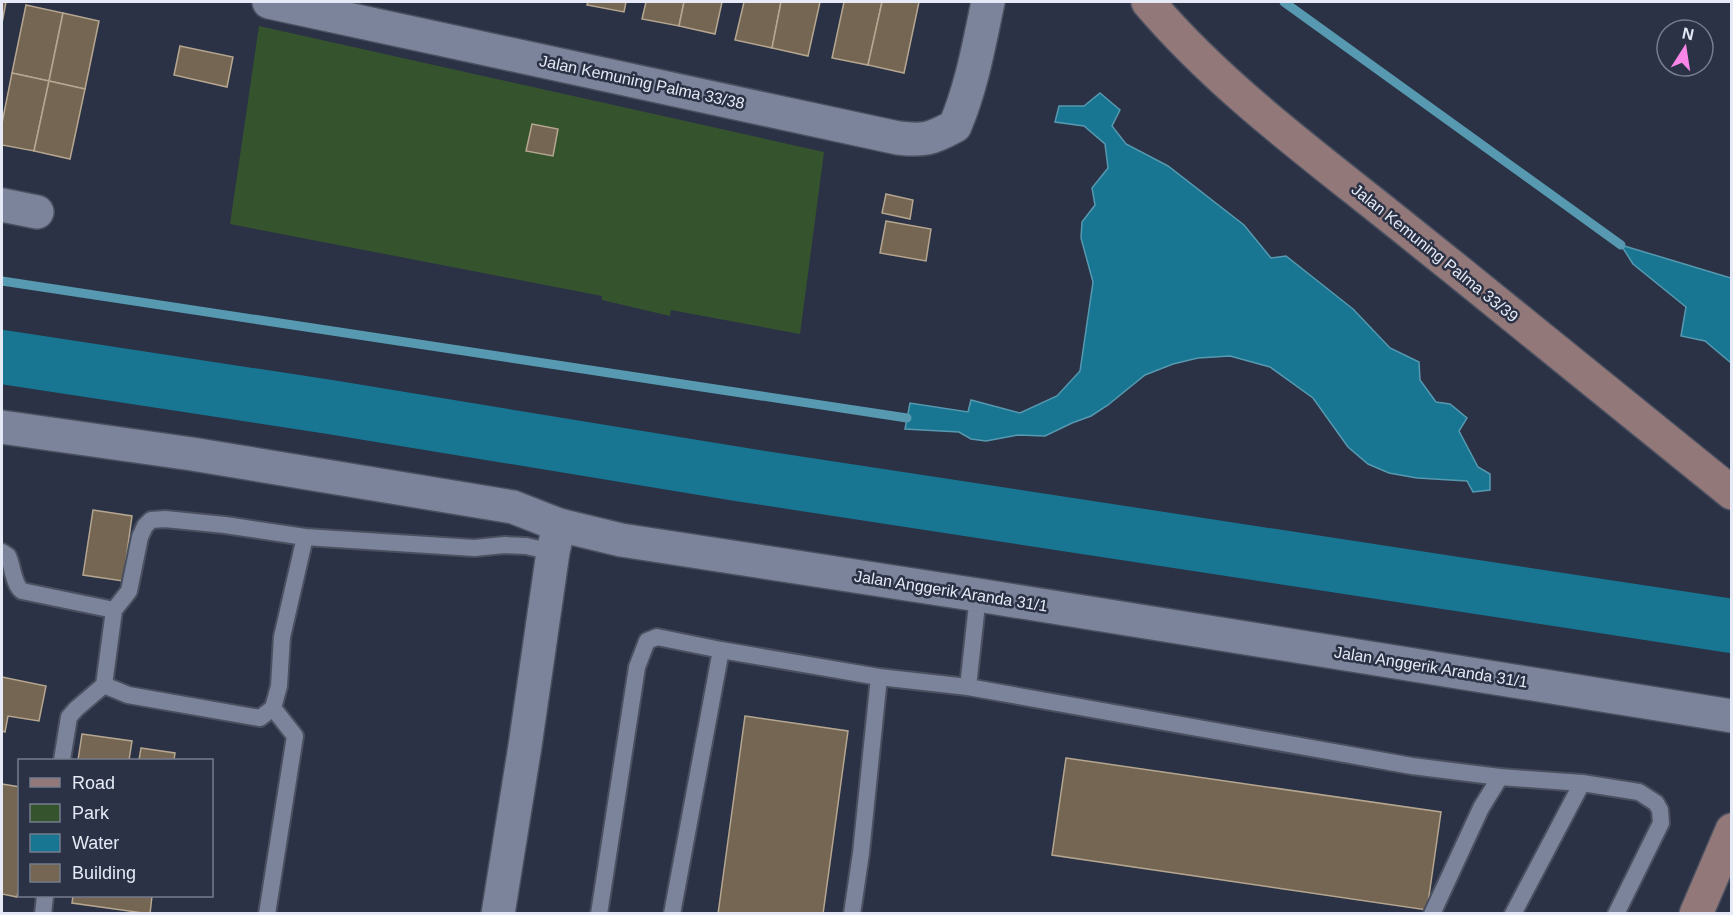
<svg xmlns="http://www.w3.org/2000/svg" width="1733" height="915" font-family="Helvetica,sans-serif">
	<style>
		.green { fill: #35542e }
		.water { fill: #187692; stroke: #5699b0; stroke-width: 1.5 }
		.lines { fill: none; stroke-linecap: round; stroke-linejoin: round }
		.stream { stroke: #5699b0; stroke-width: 9 }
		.river { stroke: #187692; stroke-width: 54 }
		.building { fill: #746652; stroke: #b5a690; stroke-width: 1.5 }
		.lane-casing { stroke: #4a5060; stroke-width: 20 }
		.street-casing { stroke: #4a5060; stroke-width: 36 }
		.secondary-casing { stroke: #4a5060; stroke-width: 36 }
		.lane { stroke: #7b849a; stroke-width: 16 }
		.street { stroke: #7b849a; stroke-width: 33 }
		.secondary { stroke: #93787a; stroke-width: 33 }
		.labels { text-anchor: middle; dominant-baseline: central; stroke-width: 5; stroke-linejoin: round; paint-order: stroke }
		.street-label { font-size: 16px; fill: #e5eaf6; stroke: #2b3245 }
	</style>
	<rect width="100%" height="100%" fill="#2b3245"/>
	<polygon class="green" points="259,26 824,152 800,334 671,310 670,316 602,300 602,296 230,224"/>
	<g class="water">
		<polygon points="1100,93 1120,110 1112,126 1126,144 1168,166 1244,225 1271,258 1286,256 1353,309 1390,348 1419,362 1420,380 1436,402 1450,404 1467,418 1459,431 1478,467 1490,474 1490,490 1473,492 1467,481 1417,478 1389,473 1368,464 1348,447 1313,398 1270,367 1230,356 1198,358 1173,364 1145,375 1108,405 1091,416 1072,423 1045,436 1018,435 986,441 971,439 959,432 905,429 910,403 968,412 971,400 1020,413 1057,396 1080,371 1093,282 1081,238 1082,222 1095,205 1092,188 1108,168 1105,144 1084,126 1055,122 1059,106 1084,106"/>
		<polygon points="1621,245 1731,278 1731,363 1705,341 1681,336 1686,307 1633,264"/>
	</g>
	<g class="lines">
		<g class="stream">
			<polyline points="1284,2 1621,245"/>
			<polyline points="2,281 907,418"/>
		</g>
		<polyline class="river" points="2,357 330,407 744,475 1732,626"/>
	</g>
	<g class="building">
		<polygon points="2,2 6,2 2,23"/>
		<polygon points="588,2 626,2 624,12 587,5"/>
		<polygon points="646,2 684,2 679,26 642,19"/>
		<polygon points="684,2 722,2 715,34 679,26"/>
		<polygon points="744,2 781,2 772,48 735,40"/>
		<polygon points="781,2 820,2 808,56 772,48"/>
		<polygon points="844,2 882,2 868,65 832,58"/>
		<polygon points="882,2 919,2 904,73 868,65"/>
		<polygon points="26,5 63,13 49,81 12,73"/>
		<polygon points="63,13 99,21 85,89 49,81"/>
		<polygon points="180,46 233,57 227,87 174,75"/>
		<polygon points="12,73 49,81 34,151 2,145 2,123"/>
		<polygon points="49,81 85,89 70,159 34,151"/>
		<polygon points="532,124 558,129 553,156 526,151"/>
		<polygon points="886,194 913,200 910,219 882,213"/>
		<polygon points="886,221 931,229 926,261 880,253"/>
		<polygon points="93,510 132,516 123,581 83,575"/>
		<polygon points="2,677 46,686 39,721 8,716 5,732 2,731"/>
		<polygon points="745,716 848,731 823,914 718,914"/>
		<polygon points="82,734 132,741 129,760 78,760"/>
		<polygon points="141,748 175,753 174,760 139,760"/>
		<polygon points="1066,758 1441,812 1427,910 1052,855"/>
		<polygon points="2,784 20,787 20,882 17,897 2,894"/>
		<polygon points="73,896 152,896 150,914 72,903"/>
	</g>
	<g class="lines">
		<g class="lane-casing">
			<g id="lane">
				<path d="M2,552L8,556C13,566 13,584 22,591L114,610"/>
				<polyline points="104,685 128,695 260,718 273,708 279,686 282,637 305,537"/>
				<polyline points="968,687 978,595"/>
				<polyline points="62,760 69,717 76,709 104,685 114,610 129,591 140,537 145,526 151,520 165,519 225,525 305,537 474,548 505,545 526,546 553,552"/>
				<polyline points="43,914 45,896"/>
				<polyline points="267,914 295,736 273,708"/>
				<polyline points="599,914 637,667 647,641 657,637 721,650 879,677 968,687 1412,766 1500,777 1582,783 1639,792 1656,803 1660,810 1661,823 1616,914"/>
				<polyline points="672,914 721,650"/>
				<polyline points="852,914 861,853 879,677"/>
				<polyline points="1432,914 1481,808 1500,777"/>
				<polyline points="1513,914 1582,783"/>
			</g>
		</g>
		<g class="street-casing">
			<g id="street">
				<path d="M269,2L898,138C925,141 931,139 955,126C972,86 979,44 988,2"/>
				<polyline points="2,205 37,212"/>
				<polyline points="2,427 192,454 513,507 559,525"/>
				<polyline points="498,914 525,746 553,552 559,525 621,540 978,595 1732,716"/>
			</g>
		</g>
		<g class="secondary-casing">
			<g id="secondary">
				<path d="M1148,2C1222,89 1315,156 1403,227C1513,315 1622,404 1732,493"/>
				<polyline points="1696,914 1732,830"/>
			</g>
		</g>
		<use href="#lane" class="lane"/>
		<use href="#street" class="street"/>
		<use href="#secondary" class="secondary"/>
	</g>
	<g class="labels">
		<g class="street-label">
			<text transform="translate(642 82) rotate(12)">Jalan Kemuning Palma 33/38</text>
			<text transform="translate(1435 253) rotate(39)">Jalan Kemuning Palma 33/39</text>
			<text transform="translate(951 591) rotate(9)">Jalan Anggerik Aranda 31/1</text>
			<text transform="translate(1431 667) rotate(9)">Jalan Anggerik Aranda 31/1</text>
		</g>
	</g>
	<rect width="1733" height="915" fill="none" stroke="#e5eaf6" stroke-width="6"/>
	<rect x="18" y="759" width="195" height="138" fill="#2b3245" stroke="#757c8c" stroke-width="1.5"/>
	<rect x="30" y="778" width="30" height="9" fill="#93787a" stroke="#757c8c" stroke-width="1.5"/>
	<text x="72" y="789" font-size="18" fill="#e5eaf6">Road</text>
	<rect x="30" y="804" width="30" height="18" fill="#35542e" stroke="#757c8c" stroke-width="1.5"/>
	<text x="72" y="819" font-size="18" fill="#e5eaf6">Park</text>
	<rect x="30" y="834" width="30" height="18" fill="#187692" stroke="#757c8c" stroke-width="1.5"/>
	<text x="72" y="849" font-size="18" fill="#e5eaf6">Water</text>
	<rect x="30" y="864" width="30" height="18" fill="#746652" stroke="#757c8c" stroke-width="1.5"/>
	<text x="72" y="879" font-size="18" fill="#e5eaf6">Building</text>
	<g transform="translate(1685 48) rotate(12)"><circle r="28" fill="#2b3245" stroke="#757c8c" stroke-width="1.5"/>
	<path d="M0-4.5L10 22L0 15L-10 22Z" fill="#fa87e7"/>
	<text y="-9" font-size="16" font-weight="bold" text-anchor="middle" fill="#e5eaf6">N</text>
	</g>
</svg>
